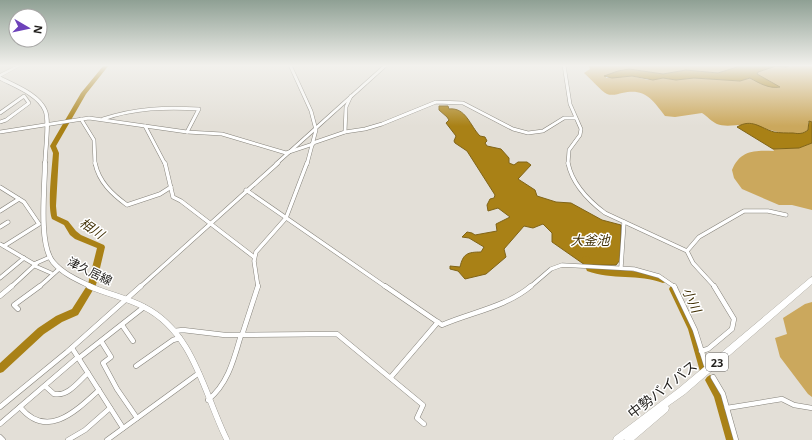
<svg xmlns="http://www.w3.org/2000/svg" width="812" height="440" font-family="'Open Sans','Noto Sans JP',sans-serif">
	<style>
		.green { fill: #cba85d }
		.water { fill: #a98116; stroke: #806418 }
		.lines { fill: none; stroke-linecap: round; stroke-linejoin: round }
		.river { fill: #a98116; fill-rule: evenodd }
		.minor-far2-casing { stroke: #85827a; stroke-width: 4 }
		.minor-far1-casing { stroke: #85827a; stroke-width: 4.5 }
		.minor-casing { stroke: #85827a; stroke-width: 5.5 }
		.major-far2-casing { stroke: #85827a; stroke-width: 4.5 }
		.major-far1-casing { stroke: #85827a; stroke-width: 5.5 }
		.major-casing { stroke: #85827a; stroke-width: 6 }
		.highway-casing { stroke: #85827a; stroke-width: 0.5 }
		.minor-far2 { stroke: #fff; stroke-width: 3 }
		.minor-far1 { stroke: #fff; stroke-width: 3.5 }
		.minor { stroke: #fff; stroke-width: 4.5 }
		.major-far2 { stroke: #fff; stroke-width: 3.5 }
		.major-far1 { stroke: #fff; stroke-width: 4.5 }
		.major { stroke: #fff; stroke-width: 5.5 }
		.highway { fill: #fff; fill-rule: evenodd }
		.labels { text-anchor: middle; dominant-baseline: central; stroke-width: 3; stroke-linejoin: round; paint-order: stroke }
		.shield { fill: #fff; stroke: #646260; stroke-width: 1 }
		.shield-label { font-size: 11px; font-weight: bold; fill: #211f1c }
		.street-label { font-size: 12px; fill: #211f1c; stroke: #fff }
		.water-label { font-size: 13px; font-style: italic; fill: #413005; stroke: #fff }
		.near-street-label { font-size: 14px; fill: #211f1c; stroke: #fff }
	</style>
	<rect width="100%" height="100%" fill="#e3dfd7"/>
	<g class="green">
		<path d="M588,65H736L737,67L718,73L686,70L663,74L629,69L606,75V78L632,76L648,80L663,78L676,80L694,78L740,81L750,78L779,87L757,74L758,72L776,66L790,67L792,65H812V122H808V130C792,142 760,124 742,125C735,125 724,127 717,124C712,122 707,116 702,113L675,117L665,116C652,99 645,88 622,93C618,94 612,96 607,94C601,91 590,78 584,73L590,69Z"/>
		<path d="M812,143V210L792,205H779L742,189L734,178L732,170C740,150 755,150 774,151L773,149L799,148Z"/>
		<polygon points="812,302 812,397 808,394 780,357 775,338 787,334 783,318 805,304"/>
	</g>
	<g class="water">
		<path d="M736,65H792L786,67L776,66L758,72L757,74L780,87C769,89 759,83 750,78L740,81L694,78L676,80L663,78L653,80L632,76L612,78L604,76L618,71L629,69L663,74L686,70L718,73L737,67Z"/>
		<path d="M439,106H448L449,109C466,107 470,126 480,136L485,137L487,141L485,143L487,146L501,149L509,158V163L514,165L518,162H527L531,165L518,179L535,190L537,196L556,202L571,203L602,220L621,225L620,260L616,265H585L552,242V233L543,224L533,228L524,226L504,249L506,257L486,274L465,279L458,271L450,269V266L460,267C463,254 467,252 481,252L484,247L469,238L462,237L467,232L472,233L475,235L497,231L496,224L510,217L498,208L488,211L487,205L490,199L494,198L495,195L467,151L455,143L454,141L456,136L446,123L449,120L447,117L439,110Z"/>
		<path d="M809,121L812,122V143L799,148L773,149L737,127C752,118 760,128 774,132C780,133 787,133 793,133C799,134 803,134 808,130Z"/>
	</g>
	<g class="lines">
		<g class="river">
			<path d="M104,65H109L86,94L56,146L59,153L56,206L57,216L68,221L76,231L81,235L104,245L105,247L96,285L78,315L62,322L44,334L3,372L0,373V363L38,328L56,316L72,309L88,284L97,248L75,239L70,235L64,225L52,219C47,206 52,168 53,153L50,146L81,93Z"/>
			<path d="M586,256L589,257L593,266L655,274L664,277L667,280L666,282L663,283C639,274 612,280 587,271L582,259L583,257Z"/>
			<polygon points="673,286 676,287 696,329 707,368 706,371 703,372 700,371 699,368 688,329 669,289 670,287"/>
			<polygon points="710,375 713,377 723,395 736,440 726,440 714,397 705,380 707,377"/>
		</g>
		<g class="minor-far2-casing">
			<g id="minor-far2">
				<polyline points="290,65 311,111 316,130 307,164"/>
				<polyline points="564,65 570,104 581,129 580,135 569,150 568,164"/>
				<polyline points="0,113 24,96 29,103 6,120 0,122"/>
				<polyline points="81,119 94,140 95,164"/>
				<path d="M103,119C135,108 166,107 199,109L187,132"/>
				<polyline points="145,126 165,164"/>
				<polyline points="0,132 89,118 187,132 222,134 286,153 313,144"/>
				<polyline points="345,132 346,107 351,96"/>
				<polyline points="313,143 345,132 365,129 382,124 436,102 463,103 513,129 528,133 543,131 564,118 575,118"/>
				<polyline points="276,164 386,65"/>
			</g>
		</g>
		<g class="minor-far1-casing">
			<g id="minor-far1">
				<path d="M95,163C99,182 112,194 127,205L160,194L171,187"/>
				<polyline points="165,163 173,197 181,201 254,257"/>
				<path d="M568,163C572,183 589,201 605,213L687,251L693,263L715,287"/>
				<polyline points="0,187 24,202 39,224 4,246"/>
				<polyline points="246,190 386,287"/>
				<polyline points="0,211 19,199"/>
				<polyline points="0,227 8,222"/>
				<polyline points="0,244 34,264 50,257"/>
				<polyline points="687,251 699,237 744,211 768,211 786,215"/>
				<polyline points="35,266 51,273"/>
				<polyline points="621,267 624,222"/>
				<polyline points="0,278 24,258"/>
				<polyline points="11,287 37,263"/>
				<polyline points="39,287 59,269"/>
				<polyline points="140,287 278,163"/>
				<polyline points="258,287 254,261 256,252 286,218 307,163"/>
				<polyline points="530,287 551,269 562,265 634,269 659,276 675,287"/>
			</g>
		</g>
		<g class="minor-casing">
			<g id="minor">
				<path d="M385,286L442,325C472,312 506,307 531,286"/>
				<polyline points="674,286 695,330 706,365"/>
				<polyline points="0,296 12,286"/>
				<polyline points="18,309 14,305 40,286"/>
				<polyline points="122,325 133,341"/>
				<polyline points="174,331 183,330 225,335 337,334 423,405 417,418 424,424"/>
				<polyline points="242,335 258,286"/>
				<polyline points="101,341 111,357 103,363 117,389 137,418"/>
				<polyline points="72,348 123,428"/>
				<polyline points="701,351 708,349 732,329 734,319 714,286"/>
				<polyline points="79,358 144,307"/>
				<polyline points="136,366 173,340 180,338"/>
				<polyline points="391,377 438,322"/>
				<polyline points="713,377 723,394 736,440"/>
				<path d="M45,386L54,394C68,397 79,381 88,373"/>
				<path d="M208,400C228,384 234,359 241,335"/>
				<polyline points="0,407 67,352 141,286"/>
				<path d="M20,407C47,440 76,411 99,390"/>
				<polyline points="727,408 782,399 794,405 812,408"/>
				<polyline points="0,424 78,357"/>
				<polyline points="0,437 3,440"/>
				<polyline points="68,440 85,430 110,408"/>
				<polyline points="107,440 199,373"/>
			</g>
		</g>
		<g class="major-far2-casing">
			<path id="major-far2" d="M0,78C15,86 38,94 45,110C50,120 45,151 45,164"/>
		</g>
		<g class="major-far1-casing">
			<path id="major-far1" d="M45,163C45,186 38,244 53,262C63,274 78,280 92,287"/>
		</g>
		<g class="major-casing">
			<path id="major" d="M89,286C107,294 127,298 144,307C194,332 204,394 227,440"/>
		</g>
		<g class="highway-casing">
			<g id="highway">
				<polygon points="18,65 22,65 0,77 0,74"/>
				<polygon points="812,277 812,284 685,394 668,406 669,408 668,411 634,440 624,440 625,439 623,440 613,440 614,437 679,388 810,278"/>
			</g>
		</g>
		<use href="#minor-far2" class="minor-far2"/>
		<use href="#minor-far1" class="minor-far1"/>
		<use href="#minor" class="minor"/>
		<use href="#major-far2" class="major-far2"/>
		<use href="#major-far1" class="major-far1"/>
		<use href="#major" class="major"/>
		<use href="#highway" class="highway"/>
	</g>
	<linearGradient id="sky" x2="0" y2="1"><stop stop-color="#8fa094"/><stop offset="0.52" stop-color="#f2f1ed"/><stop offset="1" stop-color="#f2f1ed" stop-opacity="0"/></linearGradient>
	<rect width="812" height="126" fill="url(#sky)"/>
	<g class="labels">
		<rect class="shield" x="706" y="353" width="22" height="18" rx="3"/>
		<g class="shield-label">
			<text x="717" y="362">23</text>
		</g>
		<g class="street-label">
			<text transform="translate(90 271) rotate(26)">津久居線</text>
		</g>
		<g class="water-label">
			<text transform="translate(92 228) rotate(35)">相川</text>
			<text x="590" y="240">大釜池</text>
			<text transform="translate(692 300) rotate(65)">小川</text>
		</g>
		<g class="near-street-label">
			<text transform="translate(662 389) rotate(-38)">中勢バイパス</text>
		</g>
	</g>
	<g transform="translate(28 28) rotate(99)"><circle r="19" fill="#ffffff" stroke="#a6a5a4"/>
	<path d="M0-3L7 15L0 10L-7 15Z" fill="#6d42ba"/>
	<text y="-6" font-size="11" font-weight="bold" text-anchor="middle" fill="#211f1c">N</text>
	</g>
</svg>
